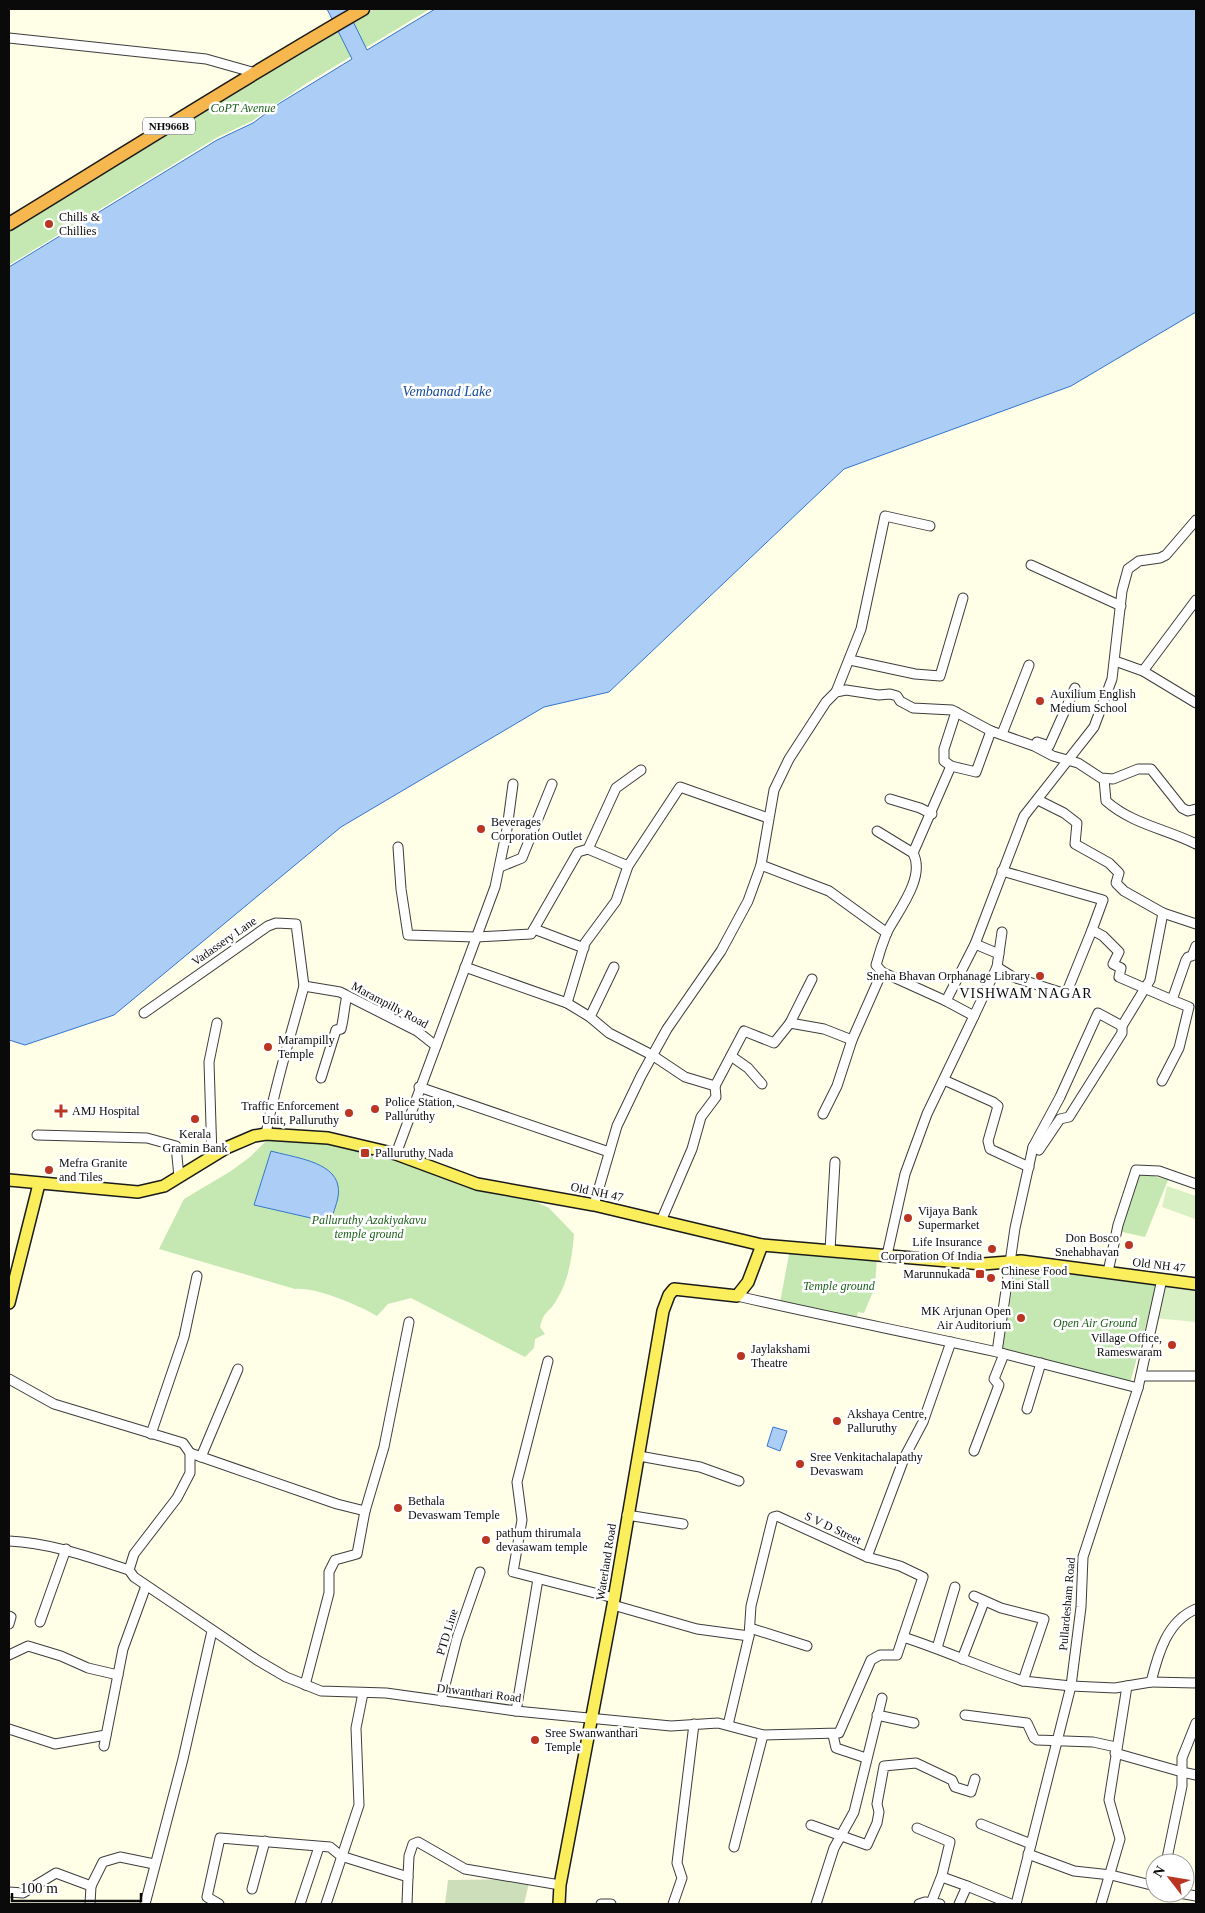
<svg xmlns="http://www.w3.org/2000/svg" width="1205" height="1913" font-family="Georgia,serif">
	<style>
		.green { fill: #c5e8b2 }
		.cemetery { fill: #cddfba }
		.pitch { fill: #d9f0c4 }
		.water { fill: #accef6; stroke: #3376ce }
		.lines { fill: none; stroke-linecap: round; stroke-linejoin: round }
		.minor-casing { stroke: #3d3d3d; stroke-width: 11 }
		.major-casing { stroke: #1b1b1b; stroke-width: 14 }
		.highway-casing { stroke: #1b1b1b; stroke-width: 15 }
		.minor { stroke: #fff; stroke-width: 9 }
		.major { stroke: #faee5c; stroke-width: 11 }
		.highway { stroke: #f6b74e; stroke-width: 12 }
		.poi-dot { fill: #ba3522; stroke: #fff; stroke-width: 2 }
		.labels { text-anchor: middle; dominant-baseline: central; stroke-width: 5; stroke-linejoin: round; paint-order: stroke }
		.shield { fill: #fff; stroke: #545454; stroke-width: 1 }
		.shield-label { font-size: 11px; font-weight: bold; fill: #0a0a0a }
		.park-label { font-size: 12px; font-style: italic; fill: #1e611b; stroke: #fff }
		.poi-label { font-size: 12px; fill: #0a0a0a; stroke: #fff; text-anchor: start }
		.street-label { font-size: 12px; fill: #0a0a0a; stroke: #fff }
		.water-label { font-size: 14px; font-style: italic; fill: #14499c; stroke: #fff }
		.neighbourhood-label { font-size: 14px; letter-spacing: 1px; fill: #0a0a0a; stroke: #fff }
	</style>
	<rect width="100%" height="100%" fill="#fffee7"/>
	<g class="green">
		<polygon points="374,9 430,9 307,83 252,121 216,138 9,265 9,232"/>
		<path d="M270,1137L337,1143L515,1192L549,1208L574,1234C572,1258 569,1280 556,1301C549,1313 544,1310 540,1327L545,1334L535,1339L534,1348L525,1357L411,1298L388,1304L377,1316C358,1305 316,1287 295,1289L159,1249L184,1199L231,1171L250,1157Z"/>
		<polygon points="1138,1172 1168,1180 1145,1237 1118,1231"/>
		<polygon points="790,1249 877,1257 875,1287 864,1313 858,1312 856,1320 779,1308"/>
		<polygon points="1017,1264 1158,1281 1130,1383 1001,1350"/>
	</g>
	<polygon class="cemetery" points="530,1879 524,1904 445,1904 448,1880"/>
	<g class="pitch">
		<polygon points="1167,1186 1196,1196 1195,1219 1162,1207"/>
		<polygon points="1163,1280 1196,1284 1196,1322 1154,1318"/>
	</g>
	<g class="water">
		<polygon points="327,9 347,9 367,50 435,9 1196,9 1196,312 1071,386 844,469 609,692 544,707 341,827 114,1015 25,1045 9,1040 9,267 217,140 253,123 280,103 352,59"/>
		<path d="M271,1151C291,1157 334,1161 338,1186C340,1195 336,1205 333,1214L324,1221L254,1205Z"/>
		<polygon points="773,1427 787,1431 780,1451 767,1446"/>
	</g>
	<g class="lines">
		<g class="minor-casing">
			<g id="minor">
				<polyline points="9,38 206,59 252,72"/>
				<polyline points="1031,565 1121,606"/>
				<polyline points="850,660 915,674 940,676 963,598"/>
				<polyline points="1115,661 1143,671 1196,703"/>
				<polyline points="1143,671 1196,600"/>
				<polyline points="836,692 861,629 885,516 930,526"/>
				<polyline points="956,712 944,749 944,761 951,766 976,772 991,731"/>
				<polyline points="1002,734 1029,665"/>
				<polyline points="1037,742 1049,746 1075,688"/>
				<path d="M1104,779L1106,801C1132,824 1166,829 1196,844"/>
				<polyline points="890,799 920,808 932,814"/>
				<polyline points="1038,800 1064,813 1077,823 1075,844 1109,863 1119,873 1116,883 1124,891 1163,913"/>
				<polyline points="877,831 913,853"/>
				<polyline points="398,847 401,889 408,935 476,937 531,934 578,852 588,849 628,866"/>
				<polyline points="588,849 616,788 641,770"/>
				<polyline points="761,865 829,891 887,933"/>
				<polyline points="500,867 522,858 552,784"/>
				<polyline points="1002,871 1103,900 1092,930 1103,936 1119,952 1113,964 1121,968 1119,977 1172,1000 1186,960 1188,957 1192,956 1196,946"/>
				<polyline points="534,929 584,948"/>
				<polyline points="975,944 999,954"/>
				<polyline points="465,967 567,1003 590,1017 609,1033 652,1055 685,1077 715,1086 744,1031 774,1043 790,1023 824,1029 852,1040"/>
				<polyline points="997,967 1013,977 1066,994 1092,930"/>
				<polyline points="882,972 946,1001"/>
				<polyline points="567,1003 585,943 616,901 628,866 680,787 768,818"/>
				<polyline points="144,1013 268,926 276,923 296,924 304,986"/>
				<polyline points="974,1016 997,967 1002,932"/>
				<polyline points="590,1017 614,967"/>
				<polyline points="790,1023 812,979"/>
				<polyline points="731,1056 748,1068 762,1084"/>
				<path d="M321,1078L336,1030L341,1029C344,1018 344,1007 347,996"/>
				<polyline points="944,1080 993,1102 998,1106 988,1141 990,1149 1029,1167"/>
				<polyline points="1162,1081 1179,1048 1189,1007 1172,1000"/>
				<polyline points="419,1087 609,1152"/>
				<path d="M823,1114L837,1086L852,1040L882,972L876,965C879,954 883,942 887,932C898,911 926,877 913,853L951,766"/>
				<path d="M266,1134C275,1084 291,1035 304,986L340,992L417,1031L436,1046"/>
				<polyline points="37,1135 147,1138 176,1146 179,1177"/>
				<polyline points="1033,1147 1039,1150 1060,1119 1069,1117 1122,1033 1122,1026"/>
				<polyline points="396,1154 495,887 507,829 513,784"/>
				<polyline points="212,1157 209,1062 217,1023"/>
				<polyline points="594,1205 617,1126 641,1076 667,1029 721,951 748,901 761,865 774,790 789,759 826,702 836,692 846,690 879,695 890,694 897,696 900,701 913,708 952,710 991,731 1034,746 1053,756 1078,763 1101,778 1113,779 1138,769 1151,769 1182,808 1188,811 1196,809"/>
				<polyline points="661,1221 692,1149 701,1117 716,1097 715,1086"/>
				<polyline points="830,1250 835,1162"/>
				<polyline points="887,1255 905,1174 927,1114 974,1016 946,1001 975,944 1024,816 1094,727 1112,679 1122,591 1128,569 1139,561 1160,558 1166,555 1196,520"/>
				<polyline points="1108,1272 1118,1225 1136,1170 1159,1171 1196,1184"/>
				<path d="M737,1296C824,1316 911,1333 997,1352"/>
				<polyline points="548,1361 517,1482 522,1520 513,1572 614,1598"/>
				<polyline points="1141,1376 1196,1376"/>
				<polyline points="9,1379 54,1404 183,1443 190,1453 190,1473 177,1498 134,1554 129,1570"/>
				<polyline points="1138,1388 997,1352 1015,1228 1033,1147 1060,1097 1098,1013 1122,1026 1150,980 1163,913 1196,924"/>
				<polyline points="1027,1409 1041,1363"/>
				<polyline points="151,1434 184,1337 197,1276"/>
				<polyline points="974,1451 999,1385 994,1379 1004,1354"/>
				<polyline points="190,1453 337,1504 365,1511"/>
				<polyline points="639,1456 700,1467 739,1481"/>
				<polyline points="201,1457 238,1369"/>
				<polyline points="627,1515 683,1524"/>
				<path d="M9,1541C51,1543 89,1557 129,1570L134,1577L257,1660L286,1677L321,1691L386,1693L516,1711L671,1726L718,1723L763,1735L734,1847"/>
				<polyline points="867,1557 905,1456 923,1422 951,1342"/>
				<path d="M974,1596L1001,1608L1044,1619L1023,1681L1071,1686L1115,1688L1151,1682C1158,1654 1167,1621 1196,1609"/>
				<polyline points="613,1605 697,1629 749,1636"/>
				<polyline points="9,1616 11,1617 9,1624"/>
				<polyline points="40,1622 66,1549"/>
				<polyline points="750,1628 807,1646"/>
				<path d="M903,1637C944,1650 982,1668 1023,1681"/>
				<polyline points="937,1648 955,1587"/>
				<polyline points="9,1655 28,1646 61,1656 88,1668 118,1675"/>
				<polyline points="962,1659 984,1602"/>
				<polyline points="1151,1682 1196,1683"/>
				<polyline points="305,1685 329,1593 329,1572 335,1560 357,1554 365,1511 384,1447 409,1322"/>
				<polyline points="441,1701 457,1638 480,1572"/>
				<polyline points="516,1711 538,1579"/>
				<polyline points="877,1715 914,1723"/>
				<polyline points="965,1715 1027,1723 1034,1738 1037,1740 1093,1742 1116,1747"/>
				<polyline points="1196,1723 1182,1758 1182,1772 1196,1775"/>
				<polyline points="728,1725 749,1636 751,1606 773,1517 777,1516 867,1557 900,1566 923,1577 897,1655 880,1655 871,1660 839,1733 763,1735"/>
				<polyline points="9,1729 55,1744 106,1735"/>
				<polyline points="833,1735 836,1748 866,1758"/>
				<polyline points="104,1746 123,1649 146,1586"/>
				<polyline points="1115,1753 1182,1772 1182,1786 1166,1863"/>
				<polyline points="981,1824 1031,1844"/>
				<polyline points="811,1825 867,1845 877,1823 879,1812 877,1804 884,1766 916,1763 952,1780 955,1787 971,1792 975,1779"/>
				<polyline points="917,1828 950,1842 942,1875 931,1903"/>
				<polyline points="1028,1854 1074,1871 1111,1875 1155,1886"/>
				<polyline points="942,1877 967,1886"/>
				<polyline points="252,1889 265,1841"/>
				<polyline points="9,1892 23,1893 56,1873 91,1886 103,1862 120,1857 154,1864"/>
				<polyline points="1179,1893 1196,1896"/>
				<polyline points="90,1904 91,1886"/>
				<polyline points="145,1904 183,1759 212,1631"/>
				<polyline points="219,1904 207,1897 220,1838 330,1847 341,1856 408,1877 409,1856 413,1844 418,1842 465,1869 560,1885"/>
				<polyline points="300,1904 319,1847"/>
				<polyline points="326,1904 359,1805 356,1728 363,1693"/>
				<polyline points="407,1904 408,1877"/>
				<polyline points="601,1904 611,1904"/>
				<polyline points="673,1904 682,1878 677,1863 694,1724"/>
				<polyline points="816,1904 834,1848 854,1812 882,1698"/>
				<polyline points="919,1904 925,1902 940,1904"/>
				<polyline points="959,1904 967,1886 1011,1904"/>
				<polyline points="1016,1904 1071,1686 1081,1607 1083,1557 1138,1388 1162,1279"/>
				<polyline points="1101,1904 1120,1839 1109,1800 1127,1686"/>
			</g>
		</g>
		<g class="major-casing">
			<g id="major">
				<polyline points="9,1180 138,1192 164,1186 226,1148 254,1136 266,1134 328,1138 396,1154 477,1184 594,1205 762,1245 983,1264 1021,1261 1196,1284"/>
				<polyline points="9,1303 39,1184"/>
				<polyline points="559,1904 560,1885 613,1605 663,1311 669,1295 674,1289 737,1296 748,1282 762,1245"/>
			</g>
		</g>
		<g class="highway-casing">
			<path id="highway" d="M9,224C127,152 243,78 363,9"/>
		</g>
		<use href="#minor" class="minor"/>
		<use href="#major" class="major"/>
		<use href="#highway" class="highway"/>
	</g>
	<g class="poi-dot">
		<circle cx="49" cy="224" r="5"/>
		<circle cx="1040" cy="701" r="5"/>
		<circle cx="481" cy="829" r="5"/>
		<circle cx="1040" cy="976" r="5"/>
		<circle cx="268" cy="1047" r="5"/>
		<circle cx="375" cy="1109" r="5"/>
		<path d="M58.5 1103.5h5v5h5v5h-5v5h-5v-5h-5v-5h5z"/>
		<circle cx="349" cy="1113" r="5"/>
		<circle cx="195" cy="1119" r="5"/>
		<rect x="360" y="1148" width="10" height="10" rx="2.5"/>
		<circle cx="49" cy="1170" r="5"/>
		<circle cx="908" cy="1218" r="5"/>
		<circle cx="1129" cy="1245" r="5"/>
		<circle cx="992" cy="1249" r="5"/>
		<rect x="975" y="1269" width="10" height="10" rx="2.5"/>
		<circle cx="991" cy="1278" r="5"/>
		<circle cx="1021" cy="1318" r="5"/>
		<circle cx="1172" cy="1345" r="5"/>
		<circle cx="741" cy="1356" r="5"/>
		<circle cx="837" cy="1421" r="5"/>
		<circle cx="800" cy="1464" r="5"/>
		<circle cx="398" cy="1508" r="5"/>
		<circle cx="486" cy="1540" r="5"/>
		<circle cx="535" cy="1740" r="5"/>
	</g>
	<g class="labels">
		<rect class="shield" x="143" y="117.5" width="52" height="17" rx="4"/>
		<g class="shield-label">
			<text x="169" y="126">NH966B</text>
		</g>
		<g class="park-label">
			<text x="243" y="108">CoPT Avenue</text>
			<text x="369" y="1220">Palluruthy Azakiyakavu<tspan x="369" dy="14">temple ground</tspan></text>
			<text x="839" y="1286">Temple ground</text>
			<text x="1095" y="1323">Open Air Ground</text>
		</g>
		<g class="poi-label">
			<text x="59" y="217">Chills &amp;<tspan x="59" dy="14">Chillies</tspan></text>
			<text x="1050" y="694">Auxilium English<tspan x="1050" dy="14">Medium School</tspan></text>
			<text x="491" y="822">Beverages<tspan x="491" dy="14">Corporation Outlet</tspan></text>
			<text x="1030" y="976" text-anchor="end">Sneha Bhavan Orphanage Library</text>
			<text x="278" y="1040">Marampilly<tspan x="278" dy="14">Temple</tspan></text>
			<text x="385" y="1102">Police Station,<tspan x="385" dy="14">Palluruthy</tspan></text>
			<text x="339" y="1106" text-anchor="end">Traffic Enforcement<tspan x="339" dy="14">Unit, Palluruthy</tspan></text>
			<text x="72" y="1111">AMJ Hospital</text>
			<text x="195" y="1134" text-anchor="middle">Kerala<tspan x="195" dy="14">Gramin Bank</tspan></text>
			<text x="375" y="1153">Palluruthy Nada</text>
			<text x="59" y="1163">Mefra Granite<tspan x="59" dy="14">and Tiles</tspan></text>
			<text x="918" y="1211">Vijaya Bank<tspan x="918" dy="14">Supermarket</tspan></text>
			<text x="1119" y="1238" text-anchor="end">Don Bosco<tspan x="1119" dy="14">Snehabhavan</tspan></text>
			<text x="982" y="1242" text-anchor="end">Life Insurance<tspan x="982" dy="14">Corporation Of India</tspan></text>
			<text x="1001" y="1271">Chinese Food<tspan x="1001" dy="14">Mini Stall</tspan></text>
			<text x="970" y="1274" text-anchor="end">Marunnukada</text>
			<text x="1011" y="1311" text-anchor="end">MK Arjunan Open<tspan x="1011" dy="14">Air Auditorium</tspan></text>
			<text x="1162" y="1338" text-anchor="end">Village Office,<tspan x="1162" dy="14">Rameswaram</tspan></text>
			<text x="751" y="1349">Jaylakshami<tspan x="751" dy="14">Theatre</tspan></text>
			<text x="847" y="1414">Akshaya Centre,<tspan x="847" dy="14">Palluruthy</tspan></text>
			<text x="810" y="1457">Sree Venkitachalapathy<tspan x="810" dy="14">Devaswam</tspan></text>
			<text x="408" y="1501">Bethala<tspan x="408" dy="14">Devaswam Temple</tspan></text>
			<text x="496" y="1533">pathum thirumala<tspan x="496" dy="14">devasawam temple</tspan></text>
			<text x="545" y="1733">Sree Swanwanthari<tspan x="545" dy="14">Temple</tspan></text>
		</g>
		<g class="street-label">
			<text transform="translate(224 941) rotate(-35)">Vadassery Lane</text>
			<text transform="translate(390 1005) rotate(28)">Marampilly Road</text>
			<text transform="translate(597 1192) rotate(12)">Old NH 47</text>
			<text transform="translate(1159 1265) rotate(7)">Old NH 47</text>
			<text transform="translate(833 1528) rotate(25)">S V D Street</text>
			<text transform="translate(606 1562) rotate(-81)">Waterland Road</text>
			<text transform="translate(1067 1604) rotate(-85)">Pullardesham Road</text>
			<text transform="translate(447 1632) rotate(-73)">PTD Line</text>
			<text transform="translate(479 1693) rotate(7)">Dhwanthari Road</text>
		</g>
		<g class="water-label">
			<text x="447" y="391">Vembanad Lake</text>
		</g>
		<g class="neighbourhood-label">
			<text x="1026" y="993">VISHWAM NAGAR</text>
		</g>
	</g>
	<rect width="1205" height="1913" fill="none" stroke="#0a0a0a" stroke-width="20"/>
	<g transform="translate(1170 1878) rotate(301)"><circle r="24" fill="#ffffff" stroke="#9d9d9d"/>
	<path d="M0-4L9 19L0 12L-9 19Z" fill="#ba3522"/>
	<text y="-8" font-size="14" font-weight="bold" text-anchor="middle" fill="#0a0a0a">N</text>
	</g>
	<path d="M12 1893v8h129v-8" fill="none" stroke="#0a0a0a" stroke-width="2.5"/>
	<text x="20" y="1893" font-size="15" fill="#0a0a0a" stroke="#ffffff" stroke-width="4" paint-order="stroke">100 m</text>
</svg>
